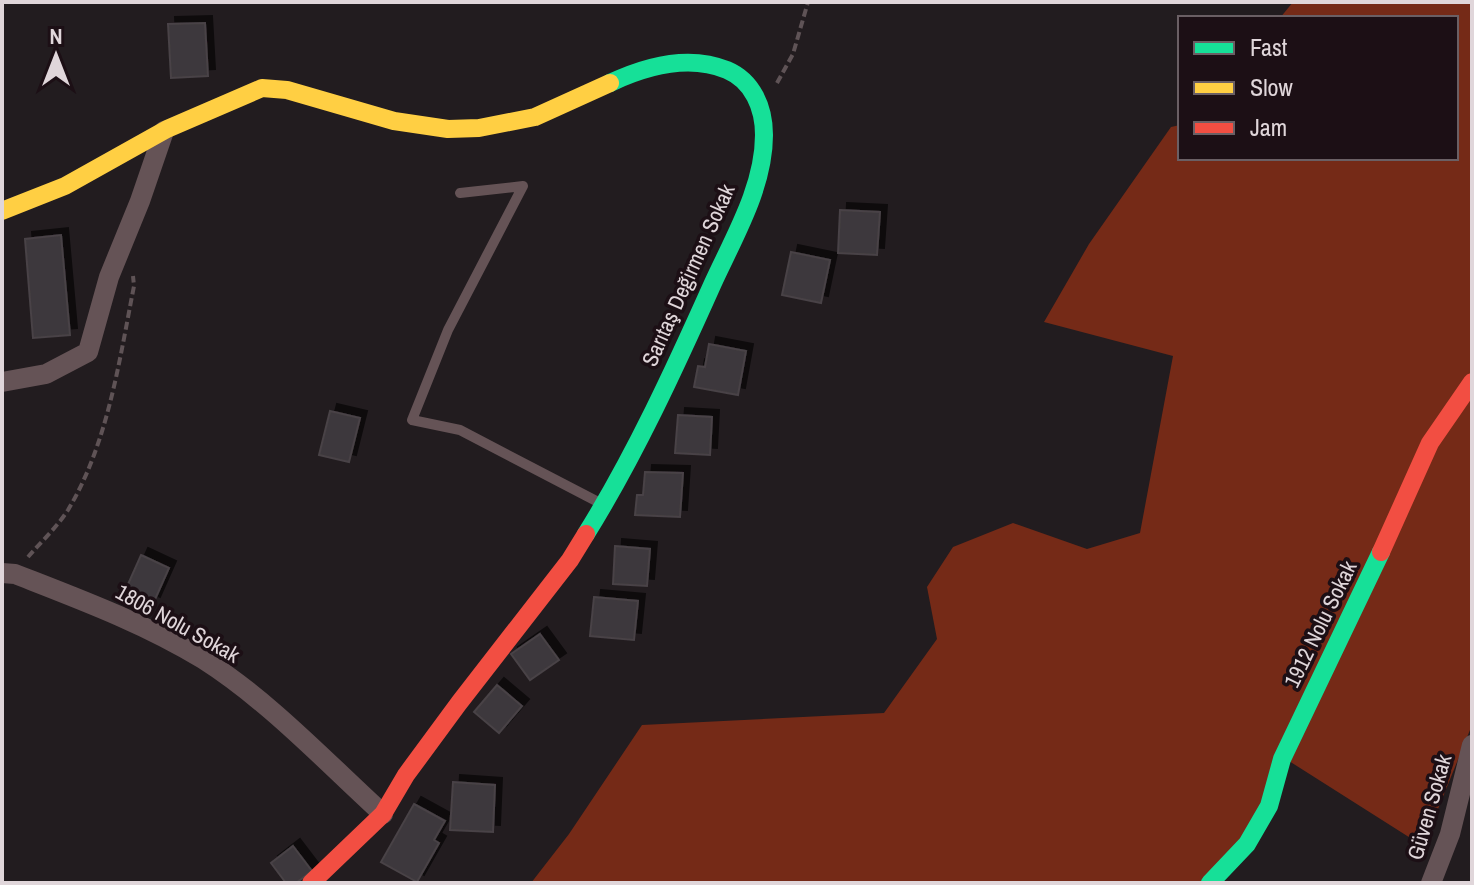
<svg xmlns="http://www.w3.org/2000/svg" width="1474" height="885" font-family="'Archivo Narrow',sans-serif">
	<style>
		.forest { fill: #752a17 }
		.building { fill: #3e393c; stroke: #484246; stroke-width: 2; filter: url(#shadow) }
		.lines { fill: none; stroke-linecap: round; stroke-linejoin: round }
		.path { stroke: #5f5356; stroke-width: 4; stroke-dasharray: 8 4; stroke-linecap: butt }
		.lane { stroke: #655356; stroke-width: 10 }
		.street { stroke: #655356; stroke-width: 20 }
		.fast { stroke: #16e098; stroke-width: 18 }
		.slow { stroke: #ffcf43; stroke-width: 18 }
		.jam { stroke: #f24e42; stroke-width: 18 }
		.labels { text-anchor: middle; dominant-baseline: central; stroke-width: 7; stroke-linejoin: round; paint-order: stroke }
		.street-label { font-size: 22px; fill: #e0d6da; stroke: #1c0f15 }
	</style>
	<defs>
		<filter id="shadow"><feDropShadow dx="7" dy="-7" stdDeviation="0" flood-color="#0009"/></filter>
	</defs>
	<rect width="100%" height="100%" fill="#221c1f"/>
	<polygon class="forest" points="1293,2 1472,2 1472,725 1423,846 1289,761 1218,883 531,883 569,834 642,725 884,713 937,639 927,587 953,547 1013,523 1087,549 1140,533 1173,356 1044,322 1089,244 1171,127 1180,125 1180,158 1456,158 1456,18 1280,18"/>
	<g class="building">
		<polygon points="205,23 208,76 171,78 168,24"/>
		<polygon points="840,210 880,212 877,255 838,253"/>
		<polygon points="61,235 70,335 33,338 25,239"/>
		<polygon points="791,252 830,260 821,303 782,295"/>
		<polygon points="709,344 746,351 738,395 694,387 698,366 705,367"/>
		<polygon points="330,411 360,418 349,462 319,455"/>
		<polygon points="678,415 712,417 710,455 675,453"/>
		<polygon points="645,472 683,473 680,517 635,515 637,495 643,495"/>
		<polygon points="615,546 650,549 647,586 613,584"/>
		<polygon points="141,555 169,568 153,604 125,591"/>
		<polygon points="594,597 638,601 634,640 590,636"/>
		<polygon points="540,634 559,660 530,680 511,654"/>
		<polygon points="497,685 522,706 499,733 474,712"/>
		<polygon points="453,782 495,785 493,832 450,830"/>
		<polygon points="414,804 445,821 434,840 439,843 417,882 381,862"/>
		<polygon points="293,846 312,871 296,883 286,883 271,863"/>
	</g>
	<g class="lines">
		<g class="path">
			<polyline points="777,83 793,54 808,2"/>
			<path d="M28,557C41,542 57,527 68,510C108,443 119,362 134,286L133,276"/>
		</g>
		<polyline class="lane" points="460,193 523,186 448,330 412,420 460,430 602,504"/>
		<g class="street">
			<polyline points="2,382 46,374 88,352 109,277 140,201 164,131"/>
			<path d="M2,573L15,574C79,599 144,623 203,659C269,701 325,761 383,814"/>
			<polyline points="1431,883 1450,834 1472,745"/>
		</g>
		<g class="fast">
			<path d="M586,534C635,455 675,368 713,283C734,237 764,187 764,135C764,108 753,81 727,70C688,54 646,66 610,83"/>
			<polyline points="1210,883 1247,844 1269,806 1282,759 1381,552"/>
		</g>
		<polyline class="slow" points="2,211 65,186 167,129 262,88 287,90 394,121 448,129 479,128 535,117 610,83"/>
		<g class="jam">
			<polyline points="1381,552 1430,443 1472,382"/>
			<polyline points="311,883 383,814 406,775 459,703 570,560 586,534"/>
		</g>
	</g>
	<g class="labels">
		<g class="street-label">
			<text transform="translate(688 275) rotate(-66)">Sarıtaş Değirmen Sokak</text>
			<text transform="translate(178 623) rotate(29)">1806 Nolu Sokak</text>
			<text transform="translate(1320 624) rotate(-64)">1912 Nolu Sokak</text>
			<text transform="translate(1429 807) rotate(-74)">Güven Sokak</text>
		</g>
	</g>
	<rect width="1474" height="885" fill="none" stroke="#e0d6da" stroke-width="8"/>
	<rect x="1178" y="16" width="280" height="144" fill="#1c0f15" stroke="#6a5f64" stroke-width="2"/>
	<rect x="1194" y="42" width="40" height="12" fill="#16e098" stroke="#6a5f64" stroke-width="2"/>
	<text x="1250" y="56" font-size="24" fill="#e0d6da">Fast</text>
	<rect x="1194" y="82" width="40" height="12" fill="#ffcf43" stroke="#6a5f64" stroke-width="2"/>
	<text x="1250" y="96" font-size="24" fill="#e0d6da">Slow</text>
	<rect x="1194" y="122" width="40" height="12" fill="#f24e42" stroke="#6a5f64" stroke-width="2"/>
	<text x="1250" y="136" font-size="24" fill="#e0d6da">Jam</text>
	<g transform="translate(56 56)" stroke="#1c0f15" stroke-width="6" paint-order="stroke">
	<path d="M0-6L14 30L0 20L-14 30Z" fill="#e0d6da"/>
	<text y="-12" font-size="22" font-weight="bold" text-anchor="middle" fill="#e0d6da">N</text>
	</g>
</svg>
